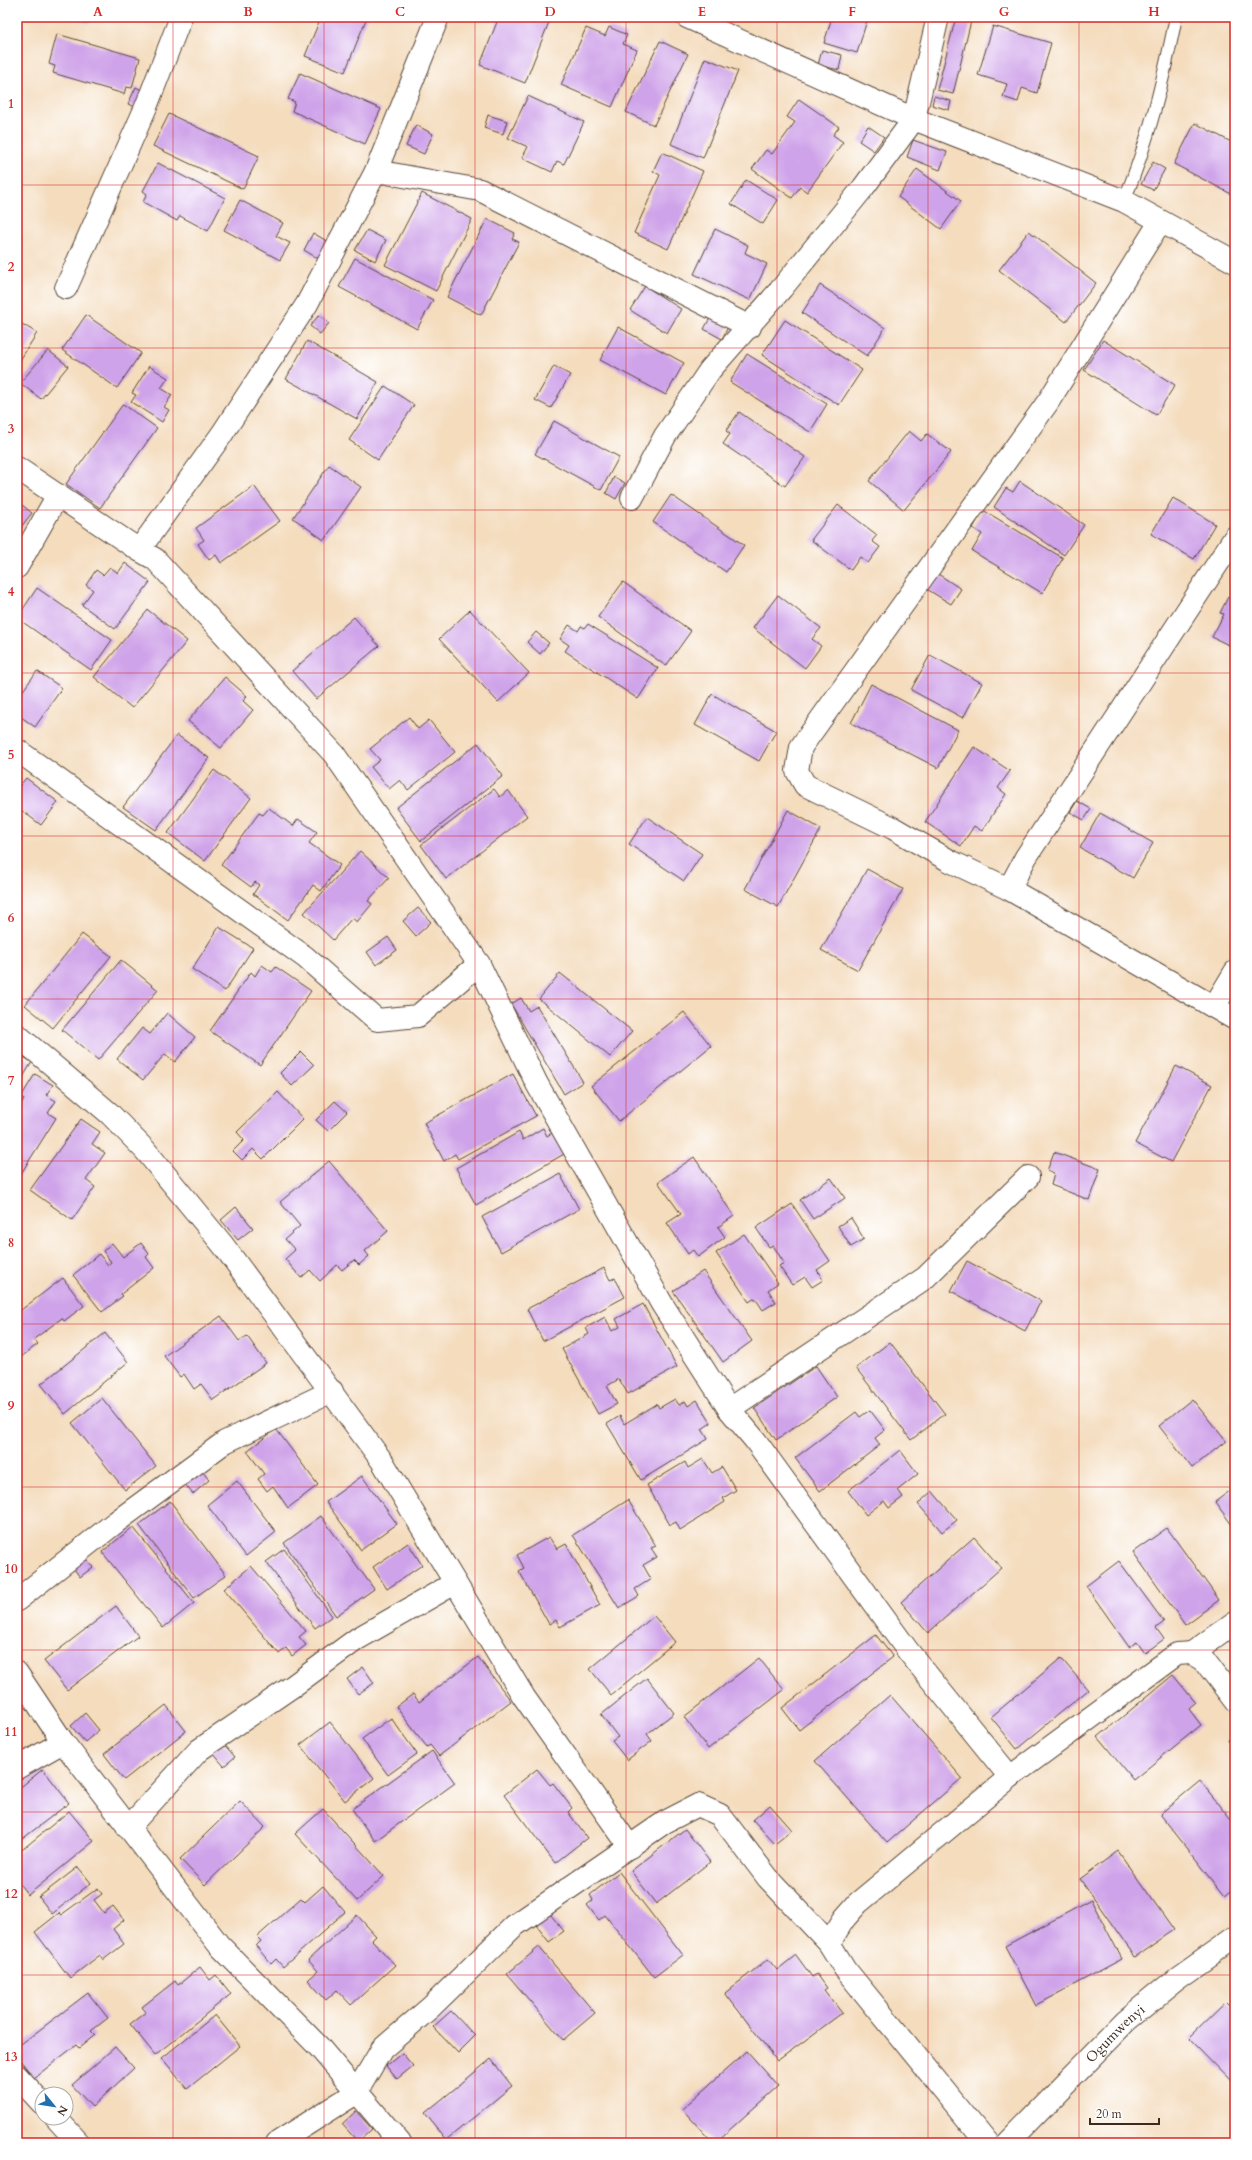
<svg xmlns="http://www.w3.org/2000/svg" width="1252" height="2160" font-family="Cardo,serif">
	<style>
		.building { fill: #cfa3e9 }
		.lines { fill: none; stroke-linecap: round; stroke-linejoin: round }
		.lane-casing { stroke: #574536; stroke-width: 14 }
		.street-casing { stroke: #574536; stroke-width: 24 }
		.lane { stroke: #fff; stroke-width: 12 }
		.street { stroke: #fff; stroke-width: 22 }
		.grid { fill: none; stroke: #d62828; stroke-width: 1; stroke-opacity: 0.55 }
		.labels { text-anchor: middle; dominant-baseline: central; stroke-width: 3.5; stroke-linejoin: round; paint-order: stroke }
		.street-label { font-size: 14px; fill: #3b2a1e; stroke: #fff }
		.neatline { fill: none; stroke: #d62828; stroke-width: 1.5 }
		.grid-label { font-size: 13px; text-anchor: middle; font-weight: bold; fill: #d62828 }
	</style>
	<rect width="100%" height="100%" fill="#fff"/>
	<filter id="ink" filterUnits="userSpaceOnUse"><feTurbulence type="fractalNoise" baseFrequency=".025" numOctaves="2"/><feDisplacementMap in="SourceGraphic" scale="8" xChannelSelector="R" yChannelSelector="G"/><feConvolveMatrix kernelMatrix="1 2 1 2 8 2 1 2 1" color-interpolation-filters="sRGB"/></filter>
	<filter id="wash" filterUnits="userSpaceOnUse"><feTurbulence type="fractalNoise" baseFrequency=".012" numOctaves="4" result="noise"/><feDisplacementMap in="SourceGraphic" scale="16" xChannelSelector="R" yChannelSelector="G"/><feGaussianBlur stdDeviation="0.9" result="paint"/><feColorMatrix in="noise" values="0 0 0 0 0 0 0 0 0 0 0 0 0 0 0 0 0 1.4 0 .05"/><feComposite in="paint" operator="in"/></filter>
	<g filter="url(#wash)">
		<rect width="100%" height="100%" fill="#f4dcbd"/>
		<g id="blocks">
			<g class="building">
				<polygon points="71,17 90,17 88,23"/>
				<polygon points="321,17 367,17 345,72 305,56"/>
				<polygon points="499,17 551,17 525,83 480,65"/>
				<polygon points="832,17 868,17 857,53 824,43"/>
				<polygon points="956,17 972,17 953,94 937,90"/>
				<polygon points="993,26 1051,43 1037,93 1022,88 1018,102 1003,97 1007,84 978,75"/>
				<polygon points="609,27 627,35 623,44 637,50 612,107 561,85 586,28 605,36"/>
				<polygon points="57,34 140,58 132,88 126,87 124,94 53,73 55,66 49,64"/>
				<polygon points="660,41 688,54 654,125 626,112"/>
				<polygon points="822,50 842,55 839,70 818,65"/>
				<polygon points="705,58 738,71 703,158 671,144"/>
				<polygon points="300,73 381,109 365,144 292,111 295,102 288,99"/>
				<polygon points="136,87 145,92 138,108 128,104"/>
				<polygon points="528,96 584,122 564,164 557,161 552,172 522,158 528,147 508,138"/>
				<polygon points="934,96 951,101 949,110 932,105"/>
				<polygon points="799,99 839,127 833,135 843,142 807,192 800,187 792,198 752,169 766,150 772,154 795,122 787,117"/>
				<polygon points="169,114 259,156 243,189 153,146"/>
				<polygon points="488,115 507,121 503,134 484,128"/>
				<polygon points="1195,123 1235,144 1235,196 1174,164"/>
				<polygon points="416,125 433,134 424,154 406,146"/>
				<polygon points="868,126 884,137 874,151 859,141"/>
				<polygon points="913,140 947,152 940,170 907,157"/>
				<polygon points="662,152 703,171 668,249 634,233 660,175 653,171"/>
				<polygon points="1153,162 1165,169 1153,190 1141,184"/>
				<polygon points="158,163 225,198 208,231 180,216 177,221 143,202 147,194 143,191"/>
				<polygon points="917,169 961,201 941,229 898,197"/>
				<polygon points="746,180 778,200 763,224 731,204"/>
				<polygon points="422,193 472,219 436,291 385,265"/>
				<polygon points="240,200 283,223 276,236 290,243 280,260 224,230"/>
				<polygon points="487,219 515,233 512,239 519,242 481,315 447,297"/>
				<polygon points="715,229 748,245 745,253 767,264 750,300 694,274"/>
				<polygon points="367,230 386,240 375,261 355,250"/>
				<polygon points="1029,231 1096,283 1066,322 999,270"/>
				<polygon points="313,233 332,244 322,261 304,250"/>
				<polygon points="17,237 22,238 17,253"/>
				<polygon points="355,258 433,300 417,329 339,287"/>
				<polygon points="820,285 885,328 867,356 802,313"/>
				<polygon points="645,286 681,309 667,333 630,310"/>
				<polygon points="86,315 141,353 117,388 62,350"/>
				<polygon points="319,315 329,323 320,334 310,326"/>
				<polygon points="710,318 728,327 722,339 704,329"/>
				<polygon points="785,320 862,370 839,405 762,355"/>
				<polygon points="17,321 37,333 17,365"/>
				<polygon points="618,327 684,363 666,395 600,360"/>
				<polygon points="1103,340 1175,385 1156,415 1084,370"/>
				<polygon points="307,341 378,382 357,419 286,379"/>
				<polygon points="48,350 68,366 41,399 20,383"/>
				<polygon points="747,354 827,404 810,432 730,382"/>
				<polygon points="149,366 168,378 161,388 172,395 164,407 169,410 162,422 131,402 136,395 132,393"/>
				<polygon points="554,366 570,375 551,408 535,400"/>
				<polygon points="385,386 414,405 378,460 349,440"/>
				<polygon points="123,404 157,428 100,508 66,484"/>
				<polygon points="739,412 805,457 785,486 723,444 730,434 726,431"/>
				<polygon points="554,421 619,457 601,490 535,454"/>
				<polygon points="909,431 921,441 927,434 951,452 904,510 869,481"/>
				<polygon points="329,465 361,487 324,540 293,518"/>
				<polygon points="614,477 625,483 616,499 606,493"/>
				<polygon points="1020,481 1084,525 1064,555 994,507 1006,488 1013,492"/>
				<polygon points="254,486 280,521 221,563 216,555 209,560 198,544 204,540 196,528"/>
				<polygon points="671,495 744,545 726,572 653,522"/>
				<polygon points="1173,498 1215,524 1194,559 1151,534"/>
				<polygon points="17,501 32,513 17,532"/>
				<polygon points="838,505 877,535 872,541 880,547 868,563 860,557 851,570 811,540"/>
				<polygon points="983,510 1063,558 1042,593 972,551 982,534 973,528"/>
				<polygon points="125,563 150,582 115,629 82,605 93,590 86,585 96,570 103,575 110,567 118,573"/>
				<polygon points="935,572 961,589 951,604 925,588"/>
				<polygon points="623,582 691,631 666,666 598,617"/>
				<polygon points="37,588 112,640 91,670 17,618"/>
				<polygon points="778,595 821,628 812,639 821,646 805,668 753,628"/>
				<polygon points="1228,597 1235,601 1235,648 1212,637 1224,614 1220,613"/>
				<polygon points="148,610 187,641 132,708 94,677"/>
				<polygon points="470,610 529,673 498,702 439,639"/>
				<polygon points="354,617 379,646 316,699 292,671"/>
				<polygon points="588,624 658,668 638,699 565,651 569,645 560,639 569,625 578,631 581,626 585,628"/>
				<polygon points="536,632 549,643 540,654 527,642"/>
				<polygon points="930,655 982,683 963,718 911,690"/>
				<polygon points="37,671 62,688 35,727 17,714 17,699"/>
				<polygon points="225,677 247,696 243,701 253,710 221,748 188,721"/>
				<polygon points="871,684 958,730 938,768 851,723"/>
				<polygon points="712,694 776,731 759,761 695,725"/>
				<polygon points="409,717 418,729 429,720 455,752 408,790 400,780 389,789 371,767 380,760 370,749"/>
				<polygon points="177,735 209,758 156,830 123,807"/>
				<polygon points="478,743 503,776 421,841 396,808"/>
				<polygon points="974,747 1010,771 998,788 1006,794 982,831 974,826 961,846 925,822"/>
				<polygon points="214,770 251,798 205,861 168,833"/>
				<polygon points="26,778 58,802 41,825 17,807 17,789"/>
				<polygon points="494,789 500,797 508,790 527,816 446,879 421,845"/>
				<polygon points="1077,801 1091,809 1084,820 1070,812"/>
				<polygon points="269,808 293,826 298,819 317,832 309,843 340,865 321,891 313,885 288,920 253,894 259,885 255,882 251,887 221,865 259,813 263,815"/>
				<polygon points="788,810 821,829 778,907 745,889"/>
				<polygon points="1100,813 1153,843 1133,878 1080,848"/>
				<polygon points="647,817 702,854 684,881 629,844"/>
				<polygon points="360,851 389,878 368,901 372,904 357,922 352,918 333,940 304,913"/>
				<polygon points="867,869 903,889 858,970 821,950"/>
				<polygon points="418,908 431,922 416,936 403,921"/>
				<polygon points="219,927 253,948 225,991 192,969"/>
				<polygon points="82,934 111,956 53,1028 25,1005"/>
				<polygon points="388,937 397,950 376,965 367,952"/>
				<polygon points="121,960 158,990 98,1060 62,1030"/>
				<polygon points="262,965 272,972 276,967 311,991 260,1065 210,1031 251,972 255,976"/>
				<polygon points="560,973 632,1031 610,1057 539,999"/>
				<polygon points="521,998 529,1011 537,1006 583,1082 564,1094 511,1004"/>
				<polygon points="684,1012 711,1046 619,1121 591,1086"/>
				<polygon points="167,1013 195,1037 175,1062 165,1054 143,1080 117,1059 142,1028 150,1034"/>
				<polygon points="301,1052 314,1065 292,1086 280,1073"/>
				<polygon points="18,1054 32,1062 17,1087 17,1056"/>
				<polygon points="1176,1066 1212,1085 1171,1162 1135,1143"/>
				<polygon points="35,1074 53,1085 46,1095 56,1101 48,1113 56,1118 17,1180 17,1111 24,1099 21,1097"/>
				<polygon points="513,1074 536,1116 458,1159 455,1154 444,1161 424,1123"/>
				<polygon points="278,1092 303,1119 263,1159 253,1149 242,1160 233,1151 244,1140 237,1132"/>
				<polygon points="335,1101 347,1112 328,1131 316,1120"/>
				<polygon points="81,1119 100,1132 92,1144 105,1153 86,1180 95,1187 72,1220 30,1190"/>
				<polygon points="543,1128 547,1136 552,1133 564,1154 476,1205 456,1168 519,1132 523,1140"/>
				<polygon points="1054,1152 1100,1169 1089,1200 1051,1185 1054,1174 1047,1171"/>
				<polygon points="694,1157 734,1216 718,1227 725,1237 698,1257 693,1250 688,1254 667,1223 681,1214 658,1182"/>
				<polygon points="329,1161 388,1231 365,1251 369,1256 359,1265 354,1260 342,1270 337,1265 320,1281 310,1270 301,1278 285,1259 295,1250 285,1239 300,1226 280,1202"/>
				<polygon points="560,1174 579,1209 501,1252 482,1217"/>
				<polygon points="831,1178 845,1198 813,1219 800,1200"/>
				<polygon points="792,1204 830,1261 817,1270 823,1280 812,1287 805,1277 792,1285 779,1266 784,1263 773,1245 769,1247 756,1228"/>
				<polygon points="236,1207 253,1228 238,1240 221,1220"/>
				<polygon points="851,1218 864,1239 851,1247 838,1226"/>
				<polygon points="744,1234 778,1283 768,1290 776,1302 763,1310 755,1298 749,1302 716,1253"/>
				<polygon points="112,1243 123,1257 141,1243 149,1254 146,1257 154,1268 121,1294 123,1296 102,1312 73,1275 99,1254 108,1265 111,1262 103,1251"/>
				<polygon points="967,1261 1041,1301 1025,1331 951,1291"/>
				<polygon points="604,1268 610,1280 615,1278 625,1297 543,1341 527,1309"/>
				<polygon points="703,1271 752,1341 723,1362 673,1291"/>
				<polygon points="63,1278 84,1306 64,1321 62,1318 34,1339 38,1344 17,1360 17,1313"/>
				<polygon points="643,1304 677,1367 628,1394 619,1379 607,1386 617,1404 598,1414 562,1349 589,1334 586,1328 605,1317 612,1331 620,1327 616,1319"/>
				<polygon points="221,1316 239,1341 247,1336 266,1363 213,1400 201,1384 194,1389 184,1374 180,1377 164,1356"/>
				<polygon points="105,1333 128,1362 65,1414 41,1384"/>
				<polygon points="890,1342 945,1414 911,1440 856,1368"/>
				<polygon points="816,1366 837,1397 776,1440 754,1408"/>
				<polygon points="102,1398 156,1466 125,1490 72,1423"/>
				<polygon points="675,1399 679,1405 685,1401 688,1406 697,1400 711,1423 702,1429 708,1439 641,1480 607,1424 620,1416 624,1424 657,1404 659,1408"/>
				<polygon points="1192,1399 1226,1441 1192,1468 1159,1426"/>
				<polygon points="870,1410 885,1430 875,1438 880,1445 820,1491 795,1458 856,1412 860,1417"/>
				<polygon points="276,1429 318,1485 288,1508 273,1486 267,1491 258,1479 264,1474 247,1451"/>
				<polygon points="900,1450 918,1474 898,1490 903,1497 889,1508 884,1501 866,1515 848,1491"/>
				<polygon points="703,1459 712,1473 722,1467 736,1490 723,1498 725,1502 680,1530 676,1522 670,1525 647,1485 685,1462 688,1468"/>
				<polygon points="199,1467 209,1480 193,1494 182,1481"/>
				<polygon points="362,1476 397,1524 361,1550 326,1502"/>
				<polygon points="237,1481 276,1532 246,1556 207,1505"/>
				<polygon points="1235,1487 1235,1529 1215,1502"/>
				<polygon points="932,1491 957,1520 942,1532 918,1504"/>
				<polygon points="628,1500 656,1546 651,1548 657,1557 643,1565 651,1579 635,1589 639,1596 619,1608 573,1535"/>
				<polygon points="170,1501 226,1575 194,1598 139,1525"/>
				<polygon points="321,1516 374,1589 336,1616 284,1543"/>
				<polygon points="133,1527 194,1603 163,1628 102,1552"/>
				<polygon points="1167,1528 1219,1600 1185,1625 1133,1552"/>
				<polygon points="549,1537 557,1549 566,1544 600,1605 560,1627 556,1620 549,1624 519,1571 524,1568 517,1555"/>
				<polygon points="974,1537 1001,1568 928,1633 901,1602"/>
				<polygon points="408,1543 422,1565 387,1589 373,1567"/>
				<polygon points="284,1549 332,1616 315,1628 266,1562"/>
				<polygon points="83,1555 93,1567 80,1577 71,1565"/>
				<polygon points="1119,1561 1164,1622 1156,1628 1164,1639 1145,1653 1137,1642 1129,1647 1086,1586"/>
				<polygon points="251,1566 306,1631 299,1637 306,1645 292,1656 286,1648 279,1654 224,1589"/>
				<polygon points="116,1606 138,1636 67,1690 44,1661"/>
				<polygon points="654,1616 675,1642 611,1695 590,1669"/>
				<polygon points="876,1635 893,1657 799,1730 782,1708"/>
				<polygon points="478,1657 511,1701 439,1756 430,1745 427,1747 396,1707 413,1694 419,1702"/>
				<polygon points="759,1658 784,1690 708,1749 684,1717"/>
				<polygon points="1061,1658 1088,1690 1017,1749 991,1717"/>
				<polygon points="363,1667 374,1683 358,1694 347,1679"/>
				<polygon points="1173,1675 1196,1703 1189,1709 1201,1725 1133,1780 1098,1737"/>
				<polygon points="647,1678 674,1713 647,1734 652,1741 627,1760 612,1741 618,1737 601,1715"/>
				<polygon points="890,1695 962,1778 887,1843 815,1761"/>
				<polygon points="166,1705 186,1731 124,1780 104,1754"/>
				<polygon points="85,1713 99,1730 85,1742 71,1726"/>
				<polygon points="391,1718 417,1754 388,1775 362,1739"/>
				<polygon points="330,1722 374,1778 345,1801 300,1745"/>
				<polygon points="1235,1736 1235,1754 1228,1740"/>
				<polygon points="223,1743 235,1757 224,1766 212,1752"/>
				<polygon points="432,1751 455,1783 375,1841 352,1809"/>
				<polygon points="43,1769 69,1803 17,1843 17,1790"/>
				<polygon points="537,1769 550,1785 553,1783 572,1808 568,1812 587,1838 555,1863 504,1795"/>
				<polygon points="1200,1781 1235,1824 1235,1888 1225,1896 1160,1814"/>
				<polygon points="240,1801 265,1827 205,1885 180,1859"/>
				<polygon points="770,1805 792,1830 775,1844 753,1820"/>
				<polygon points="323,1809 384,1876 357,1901 295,1834"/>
				<polygon points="69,1811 94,1841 28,1895 17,1881 17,1854"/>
				<polygon points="685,1829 710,1862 656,1904 631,1871"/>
				<polygon points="1118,1851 1174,1930 1135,1957 1080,1879"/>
				<polygon points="78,1867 91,1883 52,1914 39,1897"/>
				<polygon points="619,1872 683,1955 654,1977 605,1915 599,1920 587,1905 593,1900 590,1895"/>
				<polygon points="323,1886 345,1912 283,1967 276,1959 271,1964 256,1946 261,1941 257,1937 301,1898 305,1902"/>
				<polygon points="98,1888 102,1894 94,1900 104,1913 113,1906 124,1920 113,1929 124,1944 103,1960 100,1955 70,1978 35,1932 59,1913 61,1915"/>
				<polygon points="1091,1900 1122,1959 1036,2005 1005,1946"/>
				<polygon points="550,1914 564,1931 549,1942 536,1925"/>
				<polygon points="357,1915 376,1936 372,1940 395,1965 351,2005 337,1990 326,2000 308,1980 318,1971 308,1960"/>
				<polygon points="539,1947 595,2013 563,2040 507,1974"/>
				<polygon points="796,1955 812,1977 817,1974 827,1988 824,1990 842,2013 777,2061 725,1993 768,1959 777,1970"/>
				<polygon points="200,1967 210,1980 216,1975 231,1994 155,2055 130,2024 146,2012 142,2007 175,1981 178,1985"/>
				<polygon points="88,1993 108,2018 91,2031 95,2035 79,2048 76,2045 34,2078 17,2056 17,2047"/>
				<polygon points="1226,2002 1235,2011 1235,2085 1189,2038"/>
				<polygon points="451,2011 475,2036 458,2053 433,2027"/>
				<polygon points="215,2015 240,2046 187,2089 162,2058"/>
				<polygon points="115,2047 134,2068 92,2107 72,2085"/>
				<polygon points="747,2051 778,2086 715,2143 713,2143 682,2109"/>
				<polygon points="402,2053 413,2066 397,2079 386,2066"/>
				<polygon points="491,2059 512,2086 446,2140 425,2113"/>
				<polygon points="356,2111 372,2129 358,2142 342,2124"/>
			</g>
		</g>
	</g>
	<g filter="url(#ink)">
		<use href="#blocks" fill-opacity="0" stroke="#574536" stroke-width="1"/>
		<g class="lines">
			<g class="lane-casing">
				<path id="lane" d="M1124,201C1149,140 1163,81 1176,17"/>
			</g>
			<g class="street-casing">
				<g id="street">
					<polyline points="687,17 914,119 1124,201 1235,262"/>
					<polyline points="376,171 480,190 750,327"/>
					<polyline points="1160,222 1048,402 801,747 797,771 805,785 893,828 950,861 1009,889 1214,1007"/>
					<polyline points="66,288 146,107 181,17"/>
					<polyline points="17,468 139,550 155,559 334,754 479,964 537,1084 662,1304 729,1409 755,1440 908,1651 1010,1777"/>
					<polyline points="632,498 665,436 710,370 782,288 863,188 914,119 938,17"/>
					<polyline points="139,550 222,434 307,304 376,171 438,17"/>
					<polyline points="17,567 58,495"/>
					<polyline points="17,750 305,957 377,1020 418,1016 479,964"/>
					<polyline points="1009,889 1026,857 1235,537"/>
					<polyline points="1235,972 1214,1007 1235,1019"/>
					<polyline points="17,1035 109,1113 145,1150 223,1245 382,1461 524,1697 630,1847"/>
					<polyline points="729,1409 925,1278 1028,1177"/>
					<polyline points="17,1600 116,1522 225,1442 332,1391"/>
					<polyline points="1192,1653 1235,1622"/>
					<polyline points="17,1673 63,1742 219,1945 319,2047 400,2143"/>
					<polyline points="17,1768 63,1742"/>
					<polyline points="128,1828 199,1750 293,1686 357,1639 455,1583"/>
					<polyline points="17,2076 42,2103"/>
					<polyline points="56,2118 79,2143"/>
					<polyline points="277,2143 356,2093 382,2049 431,2007 514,1926 665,1822 698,1805 720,1815 768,1878 829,1943"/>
					<polyline points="987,2143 845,1969 829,1943 844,1919 858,1903 1010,1777 1177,1654 1192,1653 1204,1660 1235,1701"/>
					<path id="s1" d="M1007,2143L1127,2020L1177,1979L1235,1938"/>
				</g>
			</g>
			<use href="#lane" class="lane"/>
			<use href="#street" class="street"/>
		</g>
	</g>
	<path class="grid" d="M173,17V2143M324,17V2143M475,17V2143M626,17V2143M777,17V2143M928,17V2143M1079,17V2143M17,185H1235M17,348H1235M17,510H1235M17,673H1235M17,836H1235M17,999H1235M17,1161H1235M17,1324H1235M17,1487H1235M17,1650H1235M17,1812H1235M17,1975H1235"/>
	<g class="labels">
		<g class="street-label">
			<text stroke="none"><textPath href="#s1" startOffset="154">Ogumwenyi</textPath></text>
		</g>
	</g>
	<rect width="1252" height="2160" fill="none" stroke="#fff" stroke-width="44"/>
	<g transform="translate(54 2106) rotate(120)"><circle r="19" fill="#ffffff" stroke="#b1aaa5"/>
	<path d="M0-3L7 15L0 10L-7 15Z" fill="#1f6fb2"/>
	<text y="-6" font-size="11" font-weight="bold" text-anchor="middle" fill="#3b2a1e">N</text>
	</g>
	<path d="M1090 2118v6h69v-6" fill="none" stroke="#3b2a1e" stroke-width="2"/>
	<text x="1096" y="2118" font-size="12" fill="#3b2a1e" stroke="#ffffff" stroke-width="3" paint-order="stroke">20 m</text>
	<rect x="22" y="22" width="1208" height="2116" class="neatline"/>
	<g class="grid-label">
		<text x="98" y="16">A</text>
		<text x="248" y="16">B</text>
		<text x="400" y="16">C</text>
		<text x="550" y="16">D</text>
		<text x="702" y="16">E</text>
		<text x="852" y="16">F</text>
		<text x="1004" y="16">G</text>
		<text x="1154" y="16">H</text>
		<text x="11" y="108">1</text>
		<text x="11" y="271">2</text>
		<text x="11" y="433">3</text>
		<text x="11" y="596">4</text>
		<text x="11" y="759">5</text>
		<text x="11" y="922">6</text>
		<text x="11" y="1085">7</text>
		<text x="11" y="1247">8</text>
		<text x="11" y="1410">9</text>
		<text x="11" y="1573">10</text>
		<text x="11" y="1736">11</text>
		<text x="11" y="1898">12</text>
		<text x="11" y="2061">13</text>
	</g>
</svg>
